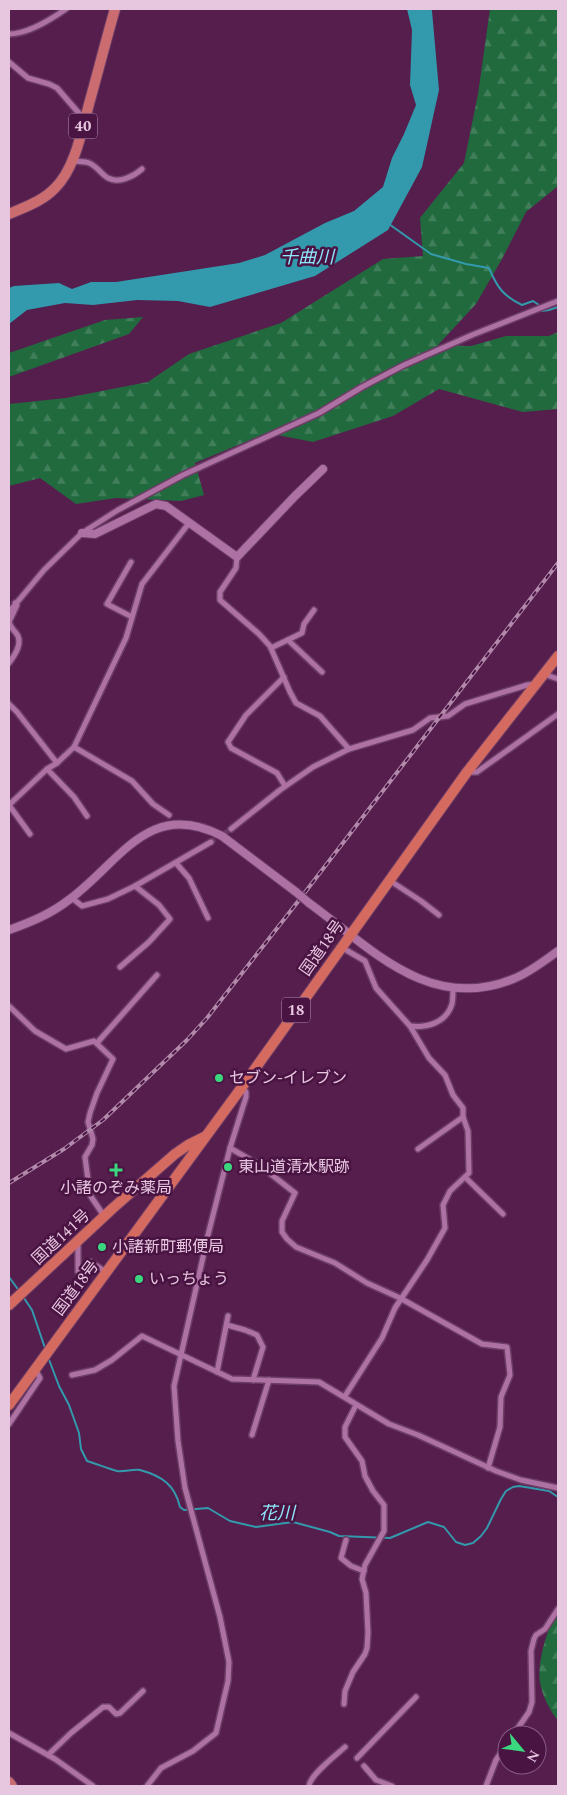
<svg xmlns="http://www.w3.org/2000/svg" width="567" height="1795" font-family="Spectral,'Noto Sans JP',serif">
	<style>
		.forest { fill: url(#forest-firs) }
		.water { fill: #3399ac }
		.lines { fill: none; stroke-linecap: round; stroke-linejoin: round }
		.stream { stroke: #3399ac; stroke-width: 2 }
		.minor-tunnel { stroke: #6b3763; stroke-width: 5; stroke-dasharray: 5 2.5; stroke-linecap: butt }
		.minor-casing { stroke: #6c3d66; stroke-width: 8 }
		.tertiary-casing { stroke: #6c3d66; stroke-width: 10 }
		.primary-casing { stroke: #6c3d66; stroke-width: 12 }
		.trunk-casing { stroke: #6c3d66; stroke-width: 12 }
		.minor { stroke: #ae71a3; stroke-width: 5 }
		.tertiary { stroke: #ae71a3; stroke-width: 8 }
		.primary { stroke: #cb6c71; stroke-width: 10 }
		.trunk { stroke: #d56a60; stroke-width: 10 }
		.rail-casing { stroke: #b289ab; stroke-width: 4 }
		.rail { stroke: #491342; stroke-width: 2; stroke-dasharray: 5.5; stroke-linecap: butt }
		.tertiary-bridge-casing { stroke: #6c3d66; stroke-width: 10; stroke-linecap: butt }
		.tertiary-bridge { stroke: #ae71a3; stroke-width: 8 }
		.poi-dot { fill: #3bd77e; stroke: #491342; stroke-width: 2 }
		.labels { text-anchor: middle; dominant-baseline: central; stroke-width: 5; stroke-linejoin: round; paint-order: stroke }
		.shield { fill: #491342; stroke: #b890b1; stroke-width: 1 }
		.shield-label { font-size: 15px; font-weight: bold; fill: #e7c6e0 }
		.street-label { font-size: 16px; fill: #e7c6e0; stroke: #491342 }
		.poi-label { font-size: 16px; fill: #e7c6e0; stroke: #491342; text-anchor: start }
		.water-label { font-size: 18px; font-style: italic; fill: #8fe8fb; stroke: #491342 }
	</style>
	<defs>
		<pattern id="forest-firs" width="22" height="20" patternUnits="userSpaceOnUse" patternTransform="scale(1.25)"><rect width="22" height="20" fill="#216a3e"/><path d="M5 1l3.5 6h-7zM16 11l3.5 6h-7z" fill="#417e5a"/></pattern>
	</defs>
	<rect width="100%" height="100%" fill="#551e4d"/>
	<g class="forest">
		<polygon points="490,9 558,9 558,186 526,212 502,259 476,304 438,345 471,346 506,336 549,336 558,332 558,409 523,412 439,389 393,416 313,442 267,433 195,463 204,495 181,501 116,498 76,504 40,478 9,486 9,404 66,398 148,382 189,354 281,323 383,259 423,256 420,218 464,163 478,94"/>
		<polygon points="143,317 129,334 9,377 9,353 105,320"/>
		<path d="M558,1611V1721C550,1710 542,1696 540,1682C537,1662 547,1628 558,1611Z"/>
	</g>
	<polygon class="water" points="407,9 431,9 432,11 439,90 422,167 388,230 315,276 210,307 178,301 137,300 93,305 65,303 27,310 9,324 9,288 14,286 59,283 72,289 91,282 116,282 239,263 265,255 325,223 354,211 383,187 392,158 404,134 416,105 410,85 412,30"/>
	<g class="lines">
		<g class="stream">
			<path d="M389,224L431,254L466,264L489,268C497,287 503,296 522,305L533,301L539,305L542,311L549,310L558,307"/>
			<polyline points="9,1277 20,1292"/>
			<polyline points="24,1298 32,1310 45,1348"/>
			<path d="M48,1357L59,1386L69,1405L79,1433L81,1449L87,1461C97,1464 106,1468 117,1471C124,1472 133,1469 140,1470C162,1476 175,1485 180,1507L184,1510L208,1508L230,1521L256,1527L293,1522L330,1532L339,1536L390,1538L428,1522L444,1527L456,1542L465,1545L473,1543L481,1536L487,1528L501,1499L506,1491L513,1487L519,1486L549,1491L558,1497"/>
		</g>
		<polyline class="minor-tunnel" points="211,842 231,829"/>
		<g class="minor-casing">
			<g id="minor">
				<path d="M9,34C28,34 50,20 66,9"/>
				<polyline points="9,62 28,78 49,84 57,88 84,119"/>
				<path d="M73,161C78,162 84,161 89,163C97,166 101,174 108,178C119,184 134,176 142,169"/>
				<polyline points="237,557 236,568 220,592 220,600 259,634 270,646 290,692 296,703 320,716 349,749"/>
				<polyline points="131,562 107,604 132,617"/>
				<polyline points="9,612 44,570 82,533 118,510 183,475 319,413 362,387 404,365 472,335 558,301"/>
				<polyline points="288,640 322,672"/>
				<polyline points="271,648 302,633 304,624 314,610"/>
				<path d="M9,663C15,655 24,642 16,633C12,628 11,628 9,622L17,605L15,603"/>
				<polyline points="544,674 558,679"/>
				<polyline points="284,677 246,715 228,742 231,748 277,773 285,786"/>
				<polyline points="9,704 17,712 57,763"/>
				<polyline points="74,747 132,781 153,804 169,815"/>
				<polyline points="47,769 74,797 87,816"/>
				<polyline points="467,772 477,772 558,714"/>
				<polyline points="9,805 47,769 57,763 74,747 126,638 142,584 189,523"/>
				<polyline points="9,805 30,834"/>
				<polyline points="231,829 280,790 313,767 349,749 413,730 430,718 448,716 465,704 527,685 535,684"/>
				<polyline points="176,863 189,878 208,918"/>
				<polyline points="389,880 421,901 439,915"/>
				<polyline points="72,898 82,906 108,899 135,886 211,842"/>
				<polyline points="341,947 365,961 376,988 410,1026 429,1058 445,1075 453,1095 463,1108 463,1117 468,1131 469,1173 450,1191 443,1205 445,1228 427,1260 395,1308 382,1338 345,1396"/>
				<polyline points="120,967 149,942 170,919 159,905 135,886"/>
				<polyline points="9,1006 35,1031 66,1049 94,1041 113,1059 97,1093 90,1113 88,1122 93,1139 92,1145 85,1157 90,1195 104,1216"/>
				<path d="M410,1026C427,1028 446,1023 452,1004C453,999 453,993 453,988"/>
				<polyline points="97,1043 157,975"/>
				<polyline points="230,1148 258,1164 295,1193 282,1221 282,1232 287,1239 296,1247 335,1263 367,1283 400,1298 482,1344 507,1347 510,1375 501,1397 500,1427 488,1468"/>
				<polyline points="418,1149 463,1117"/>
				<polyline points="465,1177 503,1214"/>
				<polyline points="78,1242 78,1272 81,1273 91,1262 106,1272"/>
				<polyline points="227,1325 245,1330 257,1335 263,1347 253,1380"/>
				<polyline points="217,1372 228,1316"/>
				<polyline points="72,1375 95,1370 112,1360 142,1336 232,1379 319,1382 389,1424 418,1435 496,1471 521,1480 558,1488"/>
				<polyline points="9,1424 40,1378 35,1369"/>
				<polyline points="252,1435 269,1380"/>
				<polyline points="346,1540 341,1558 351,1566 364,1571"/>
				<polyline points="344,1704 345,1691 353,1672 365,1654 367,1648 368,1633 366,1593 362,1579 365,1565 384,1531 384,1505 373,1491 365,1476 362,1461 345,1437 345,1427 356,1405"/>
				<polyline points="9,1733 55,1759 93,1786"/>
				<polyline points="513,1735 529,1712 532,1702 531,1651 534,1639 536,1635 545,1629 558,1609"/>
				<polyline points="48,1755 71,1733 103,1707 109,1707 116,1714 120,1713 143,1691"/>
				<polyline points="357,1758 416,1697"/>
				<polyline points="364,1766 376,1780 392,1786"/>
				<polyline points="147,1786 161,1768 193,1751 216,1733 228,1681 229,1662 220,1617 185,1488 178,1441 174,1386 208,1235 230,1148 246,1097 246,1092 242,1087"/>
				<path d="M309,1786C310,1775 336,1755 345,1747"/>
				<polyline points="486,1786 496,1760 507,1744"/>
			</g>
		</g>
		<g class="tertiary-casing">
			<g id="tertiary">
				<polyline points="82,533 95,534 156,504 166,506 237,557 295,496 323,469"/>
				<path d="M309,903C371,948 429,1013 513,979C529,973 544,961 558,951"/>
				<path d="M9,930C31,922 51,914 70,899C120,862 149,798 222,836L296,892"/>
			</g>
		</g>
		<g class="primary-casing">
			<g id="primary">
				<path d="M9,214C25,207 43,201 55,188C75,169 82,130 89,104C98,72 106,40 115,9"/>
				<polyline points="9,1782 12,1786"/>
			</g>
		</g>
		<g class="trunk-casing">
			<g id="trunk">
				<polyline points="9,1305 113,1208 175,1154 188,1145 204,1137"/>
				<polyline points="9,1405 242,1087 467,772 558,656"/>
			</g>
		</g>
		<use href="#minor" class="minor"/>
		<use href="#tertiary" class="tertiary"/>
		<use href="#primary" class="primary"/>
		<use href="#trunk" class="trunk"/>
		<g class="rail-casing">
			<polyline id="rail" points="9,1183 64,1149 103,1120 187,1040 207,1018 296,904 558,563"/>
		</g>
		<use href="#rail" class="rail"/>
		<g class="tertiary-bridge-casing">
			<polyline id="tertiary-bridge" points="296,892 309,903"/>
		</g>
		<use href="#tertiary-bridge" class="tertiary-bridge"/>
	</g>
	<g class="poi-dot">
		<circle cx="219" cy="1078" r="5"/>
		<circle cx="228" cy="1167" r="5"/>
		<path d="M113.5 1162.5h5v5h5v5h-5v5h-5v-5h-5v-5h5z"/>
		<circle cx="102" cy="1247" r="5"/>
		<circle cx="139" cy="1279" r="5"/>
	</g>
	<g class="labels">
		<g class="shield">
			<rect x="69" y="113.5" width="28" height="25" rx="4"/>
			<rect x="282" y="997.5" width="28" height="25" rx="4"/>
		</g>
		<g class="shield-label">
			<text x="83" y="126">40</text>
			<text x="296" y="1010">18</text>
		</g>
		<g class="street-label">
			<text transform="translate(322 948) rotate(-55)">国道18号</text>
			<text transform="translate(61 1237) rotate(-43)">国道141号</text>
			<text transform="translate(76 1288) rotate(-53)">国道18号</text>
		</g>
		<g class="poi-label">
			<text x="229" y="1078">セブン-イレブン</text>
			<text x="238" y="1167">東山道清水駅跡</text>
			<text x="116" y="1188" text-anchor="middle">小諸のぞみ薬局</text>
			<text x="112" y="1247">小諸新町郵便局</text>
			<text x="149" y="1279">いっちょう</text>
		</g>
		<g class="water-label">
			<text x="307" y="257">千曲川</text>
			<text x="277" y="1513">花川</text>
		</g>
	</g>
	<rect width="567" height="1795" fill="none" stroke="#e7c6e0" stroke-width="20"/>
	<g transform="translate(522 1750) rotate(119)"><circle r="24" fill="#491342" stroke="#885b81"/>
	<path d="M0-4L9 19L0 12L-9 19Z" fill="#3bd77e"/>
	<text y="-8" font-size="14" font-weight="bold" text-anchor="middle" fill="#e7c6e0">N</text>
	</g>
</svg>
